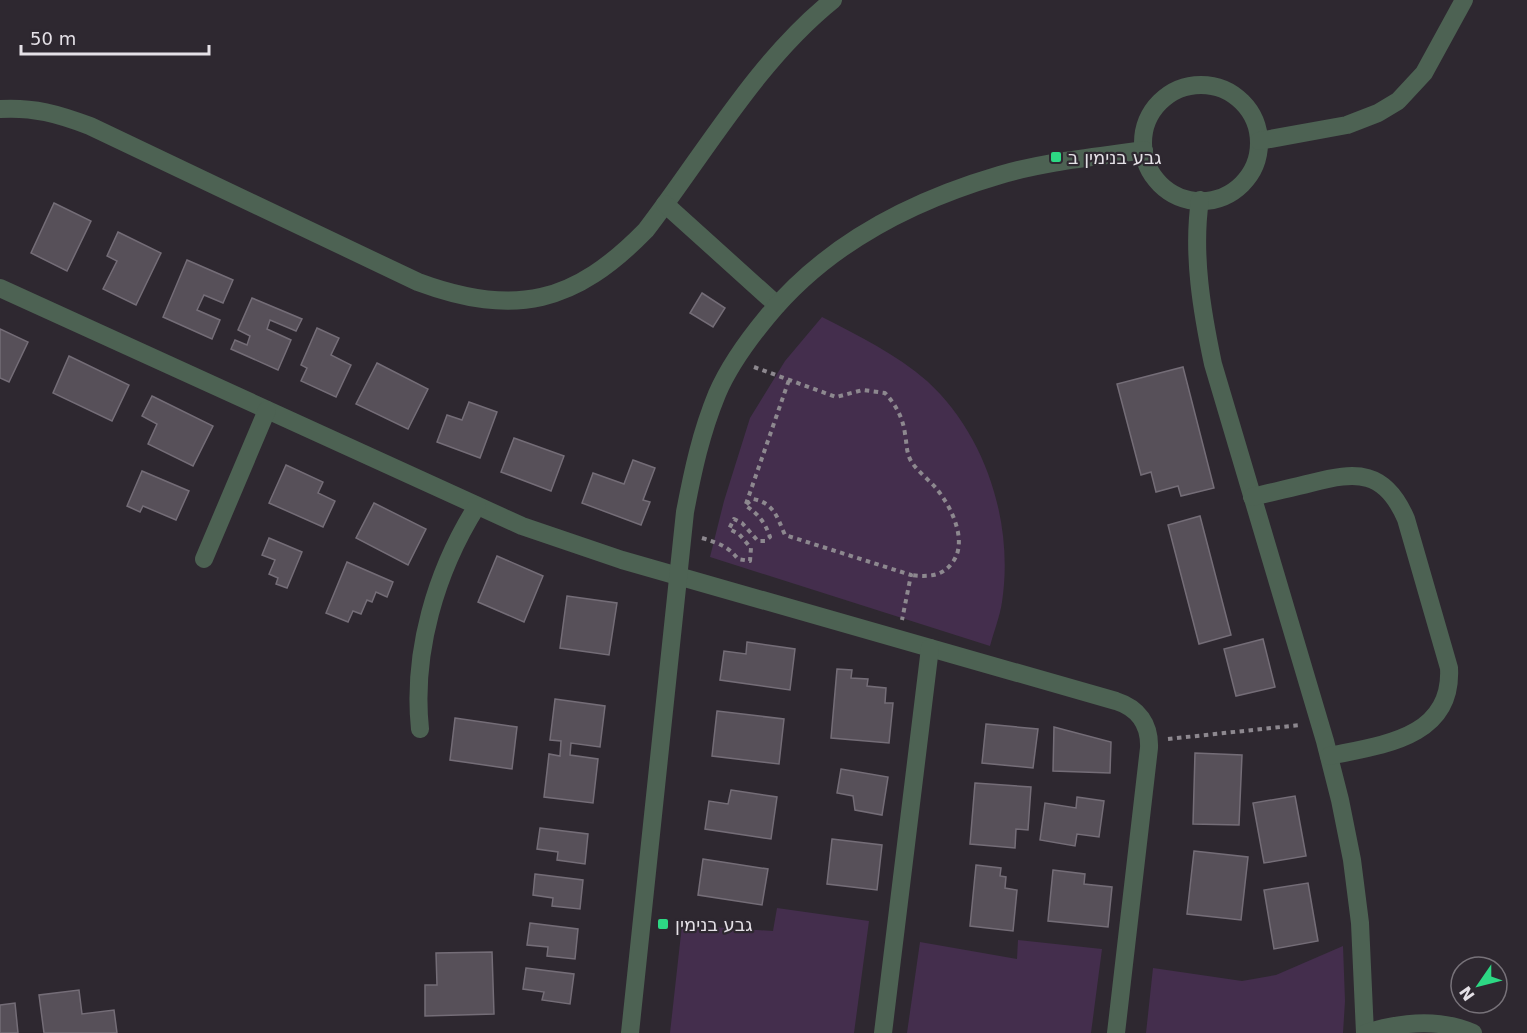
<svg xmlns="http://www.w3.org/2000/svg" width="1527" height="1033" font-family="'DejaVu Sans',Heebo,sans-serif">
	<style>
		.green { fill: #442e4d }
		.building { fill: #575059; stroke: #746d77; stroke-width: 1.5 }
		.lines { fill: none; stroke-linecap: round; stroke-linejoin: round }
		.path { stroke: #8d888f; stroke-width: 4; stroke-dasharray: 4.5 4.5; stroke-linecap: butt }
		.minor { stroke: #4d6253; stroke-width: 18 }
		.poi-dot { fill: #2dd884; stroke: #2e2830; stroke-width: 2 }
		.labels { text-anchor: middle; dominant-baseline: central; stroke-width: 4.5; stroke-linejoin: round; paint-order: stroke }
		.poi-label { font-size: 18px; fill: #e5e1e7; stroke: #2e2830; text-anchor: start }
	</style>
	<rect width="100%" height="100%" fill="#2e2830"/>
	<g class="green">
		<path d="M822,317C859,336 896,354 927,381C986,435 1014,523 1002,602C1000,616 994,631 990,646L710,557L724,501L750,418L785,361Z"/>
		<polygon points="777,908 869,921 854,1033 670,1033 682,925 773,931"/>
		<polygon points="1018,940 1102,949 1091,1033 907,1033 920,942 1017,959"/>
		<polygon points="1343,946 1345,1001 1343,1033 1146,1033 1153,968 1242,981 1276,975"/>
	</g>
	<g class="building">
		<polygon points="54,203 91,221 67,271 31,253"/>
		<polygon points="118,232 161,253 136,305 103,289 117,261 107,256"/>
		<polygon points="187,260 233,280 223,303 204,295 197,310 220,320 212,339 163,317"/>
		<polygon points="702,293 725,308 713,327 690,313"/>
		<polygon points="252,298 302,319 296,331 270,320 267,329 291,340 278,370 231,349 235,340 247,345 250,336 238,330"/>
		<polygon points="317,328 339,338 331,355 351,365 336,397 301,381 307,368 301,365"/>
		<polygon points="0,329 28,342 9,382 0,378"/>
		<polygon points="69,356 129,385 112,421 53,393"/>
		<polygon points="377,363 428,389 408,429 356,404"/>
		<polygon points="1183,367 1214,488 1181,496 1178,486 1156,492 1151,472 1141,475 1117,384"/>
		<polygon points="152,396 213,426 193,466 148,444 157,424 142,416"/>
		<polygon points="469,402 497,412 480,458 437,442 447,415 462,420"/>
		<polygon points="514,438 564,456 551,491 501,472"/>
		<polygon points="633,460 655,468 643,500 650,502 641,525 582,503 593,473 624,484"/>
		<polygon points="286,465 323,482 318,493 335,501 323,527 269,503"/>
		<polygon points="142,471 189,491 176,520 143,506 140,512 127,506"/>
		<polygon points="374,503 426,529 408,565 356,538"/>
		<polygon points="1200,516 1231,635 1199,644 1168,525"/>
		<polygon points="269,538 302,552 287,588 276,584 278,578 269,574 275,560 262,555"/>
		<polygon points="497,556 543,576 524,622 478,602"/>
		<polygon points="347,562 393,582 387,597 376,592 372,602 367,600 361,614 353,611 348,622 326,613"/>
		<polygon points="567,596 617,603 609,655 560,648"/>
		<polygon points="1263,639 1275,687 1236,696 1224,649"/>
		<polygon points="747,642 795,649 790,690 720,680 724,651 746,654"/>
		<polygon points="837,669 852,670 851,678 868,679 867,686 886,688 885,703 893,703 889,743 831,738"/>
		<polygon points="555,699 605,706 600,747 571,743 570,755 598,759 593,803 544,797 549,754 560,756 561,741 550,740"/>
		<polygon points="717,711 784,719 779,764 712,756"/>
		<polygon points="455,718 517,727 512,769 450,760"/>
		<polygon points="986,724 1038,729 1033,768 982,763"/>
		<polygon points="1054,727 1111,742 1110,773 1053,771"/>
		<polygon points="1195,753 1242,755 1239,825 1193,824"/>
		<polygon points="841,769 888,777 882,815 855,810 853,796 837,793"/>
		<polygon points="975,783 1031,787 1028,830 1016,829 1015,848 970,844"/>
		<polygon points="731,790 777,797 771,839 705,829 709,801 728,804"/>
		<polygon points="1295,796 1306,856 1264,863 1253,803"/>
		<polygon points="1077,797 1104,801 1099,837 1077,834 1075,846 1040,840 1045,803 1076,808"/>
		<polygon points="540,828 588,834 585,864 557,860 558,852 537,849"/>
		<polygon points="832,839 882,845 877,890 827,884"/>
		<polygon points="1194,851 1248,857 1241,920 1187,914"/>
		<polygon points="703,859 768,869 762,905 698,895"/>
		<polygon points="976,865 1001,868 1000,876 1006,877 1005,888 1017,890 1013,931 970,926"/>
		<polygon points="1053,870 1085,874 1084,884 1112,887 1108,927 1048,921"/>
		<polygon points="535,874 583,880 580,909 552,906 553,898 533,895"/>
		<polygon points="1308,883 1318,941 1274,949 1264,890"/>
		<polygon points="530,923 578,929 575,959 547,956 548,947 527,945"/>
		<polygon points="492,952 494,1014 425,1016 425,985 437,985 436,953"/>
		<polygon points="526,968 574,974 570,1004 542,1000 544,992 523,989"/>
		<polygon points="79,990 82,1014 114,1010 117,1033 44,1033 39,995"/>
		<polygon points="15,1003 18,1033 0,1033 0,1005"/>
	</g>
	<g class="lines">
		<g class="path">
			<path d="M754,367L836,397L863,390L885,393C896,405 903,418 905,434C907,444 906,452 911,461C917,471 928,479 936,488C951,506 969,542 952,563C942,577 926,577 911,575"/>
			<polyline points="746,504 789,380"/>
			<path d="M702,538C718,543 728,546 738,559L750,561L751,548L739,534L729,529L734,519L742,523L758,541H765L770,537C765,522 758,514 745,505L753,499C774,503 777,517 785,535L911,575L902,620"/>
			<polyline points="1168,739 1300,725"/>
		</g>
		<g class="minor">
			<circle cx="1201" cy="143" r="58"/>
			<path d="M0,109C34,107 58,114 90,126L418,282C515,318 575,303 646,230C705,153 757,61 833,0"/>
			<polyline points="1259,141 1347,125 1378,113 1398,101 1424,73 1464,0"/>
			<path d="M1200,200C1192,254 1202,312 1213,364L1325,741L1340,800L1352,860L1360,923L1365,1033"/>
			<polyline points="665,204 777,305"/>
			<path d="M0,288L522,526L622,560L1116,701C1138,708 1150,724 1149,748L1116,1033"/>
			<path d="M1252,497C1272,492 1291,488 1311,483C1357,471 1385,470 1406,519L1449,668C1453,738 1382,745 1329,756"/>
			<polyline points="204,559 267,410"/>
			<path d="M420,729C412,652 436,571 477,506"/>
			<path d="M630,1033L685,512C693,470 701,433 717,394C729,366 748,340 767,317C826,245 911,201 1000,175C1047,161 1096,157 1144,150"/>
			<polyline points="883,1033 930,648"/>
			<path d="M1366,1033C1401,1022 1439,1018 1473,1033"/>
		</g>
	</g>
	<g class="poi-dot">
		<rect x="1050" y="151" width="12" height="12" rx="3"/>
		<rect x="657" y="918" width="12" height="12" rx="3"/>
	</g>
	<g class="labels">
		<g class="poi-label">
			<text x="1068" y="157">גבע בנימין ב</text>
			<text x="675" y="924">גבע בנימין</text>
		</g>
	</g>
	<g transform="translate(1479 985) rotate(235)"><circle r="28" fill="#2e2830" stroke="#777279" stroke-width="1.5"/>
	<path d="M0-4.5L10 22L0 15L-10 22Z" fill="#2dd884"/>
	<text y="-9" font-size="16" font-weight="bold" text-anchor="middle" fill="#e5e1e7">N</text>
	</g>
	<path d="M21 45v9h188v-9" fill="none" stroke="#e5e1e7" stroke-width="3"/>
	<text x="30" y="45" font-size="18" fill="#e5e1e7" stroke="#2e2830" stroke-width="4.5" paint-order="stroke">50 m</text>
</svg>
